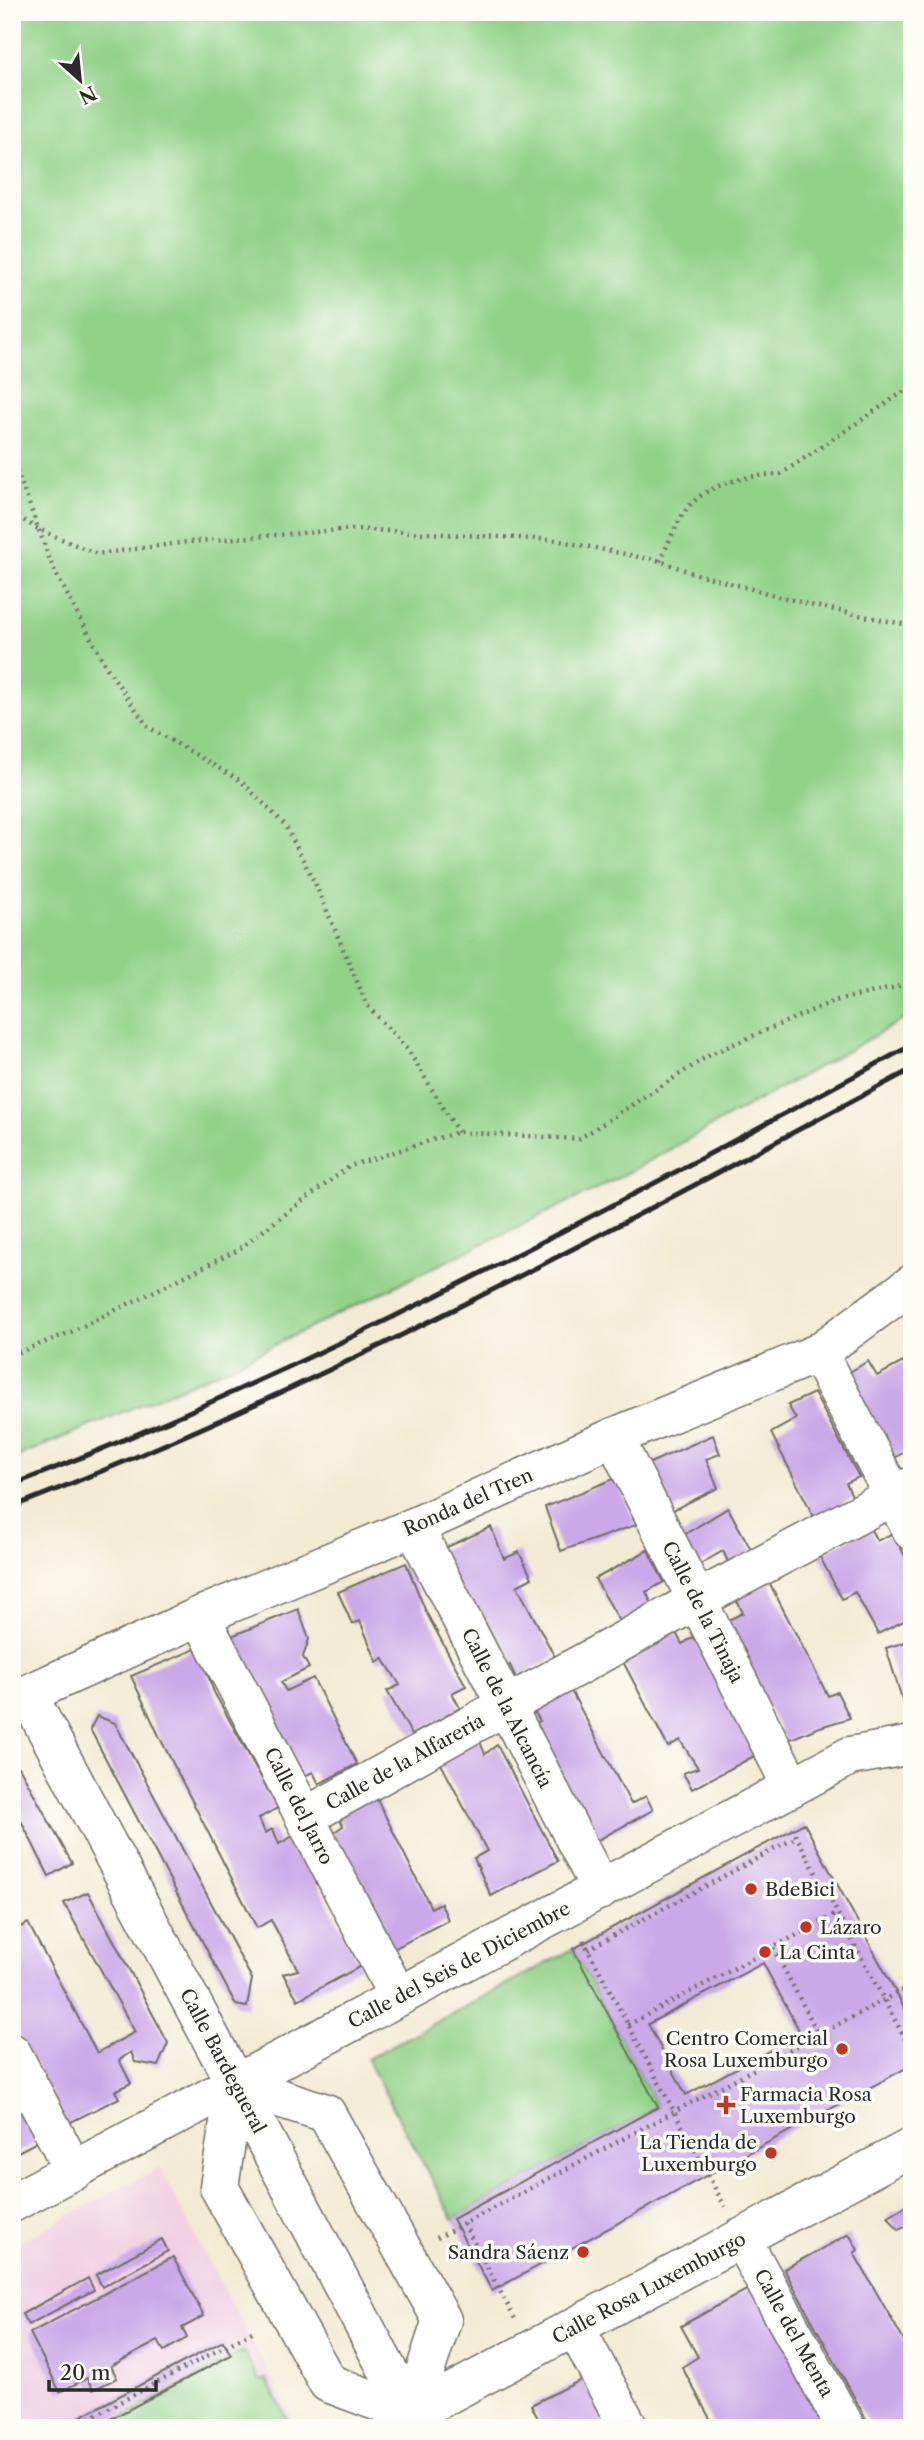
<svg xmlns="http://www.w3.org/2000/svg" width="924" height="2440" font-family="'Libre Caslon Text',serif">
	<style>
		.built { fill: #f1d0e3 }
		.green { fill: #91d188; stroke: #5e7e5a; stroke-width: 2 }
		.building { fill: #cba9e9; fill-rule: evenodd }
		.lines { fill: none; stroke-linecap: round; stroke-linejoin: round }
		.minor-casing { stroke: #716e66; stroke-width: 41 }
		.path { stroke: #716e66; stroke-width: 4.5; stroke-dasharray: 2 5; stroke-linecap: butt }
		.minor { stroke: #fff; stroke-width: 38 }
		.rail { stroke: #2b2b2b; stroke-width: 5 }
		.poi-dot { fill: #c8321e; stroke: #fdfcf7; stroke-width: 2.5 }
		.labels { text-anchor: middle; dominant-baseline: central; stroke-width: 7; stroke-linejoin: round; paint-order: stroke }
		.street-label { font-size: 19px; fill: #2b2b2b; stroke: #fdfcf7 }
		.poi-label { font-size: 19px; fill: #2b2b2b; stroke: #fdfcf7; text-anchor: start }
	</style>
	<rect width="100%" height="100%" fill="#fdfcf7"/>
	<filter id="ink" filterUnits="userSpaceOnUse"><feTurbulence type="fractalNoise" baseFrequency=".0143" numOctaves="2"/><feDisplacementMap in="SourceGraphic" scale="14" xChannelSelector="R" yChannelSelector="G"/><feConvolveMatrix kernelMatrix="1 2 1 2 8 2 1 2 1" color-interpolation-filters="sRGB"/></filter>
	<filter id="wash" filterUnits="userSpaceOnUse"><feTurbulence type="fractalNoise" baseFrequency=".00686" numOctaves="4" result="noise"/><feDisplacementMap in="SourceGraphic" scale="28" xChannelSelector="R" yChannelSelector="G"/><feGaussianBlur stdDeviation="1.57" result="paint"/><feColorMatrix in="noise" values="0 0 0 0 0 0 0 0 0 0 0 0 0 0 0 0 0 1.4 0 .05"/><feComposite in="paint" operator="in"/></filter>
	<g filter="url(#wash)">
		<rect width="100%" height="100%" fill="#f3ead3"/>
		<polygon class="built" points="159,2168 298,2428 12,2428 12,2246"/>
		<g class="green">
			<polygon points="12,12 912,12 912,1015 620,1177 227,1368 12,1459"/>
			<polygon points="573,1949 658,2107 453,2219 367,2059"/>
			<polygon points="243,2351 260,2381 266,2379 292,2428 102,2428"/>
		</g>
		<g id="blocks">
			<g class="building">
				<polygon points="868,1361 877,1376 903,1362 912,1377 912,1469 904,1452 889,1462 843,1376"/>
				<polygon points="814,1393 859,1477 846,1483 853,1498 815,1519 771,1433 796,1419 788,1405"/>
				<polygon points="713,1435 720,1454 706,1459 718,1488 665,1514 643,1466"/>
				<polygon points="616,1478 636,1525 561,1551 545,1507"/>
				<polygon points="728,1508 753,1553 729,1564 723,1551 693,1568 677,1539"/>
				<polygon points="491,1527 504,1559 519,1552 532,1578 517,1586 555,1657 516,1678 510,1665 496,1673 436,1552"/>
				<polygon points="870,1528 877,1541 893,1533 912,1570 912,1617 878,1634 855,1592 842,1599 819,1555"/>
				<polygon points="648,1550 664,1582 646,1592 653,1606 621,1623 595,1579"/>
				<polygon points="406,1563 426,1612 466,1686 452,1693 460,1708 412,1735 387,1691 400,1685 383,1658 377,1662 360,1621 352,1624 338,1592"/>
				<polygon points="769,1582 828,1696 837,1692 850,1718 817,1728 786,1741 722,1623 743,1613 736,1599"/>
				<polygon points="298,1609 309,1639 303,1657 309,1668 281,1682 286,1691 313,1678 357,1764 319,1784 313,1772 298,1779 229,1637"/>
				<polygon points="674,1629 682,1644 694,1637 758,1754 692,1789 683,1773 698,1768 680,1740 668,1747 621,1658"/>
				<polygon points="912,1640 912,1700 903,1702 886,1648"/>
				<polygon points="198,1648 214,1692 278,1808 259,1818 265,1833 273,1829 279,1844 293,1836 361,1966 298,2000 283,1974 298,1970 271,1920 257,1928 161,1740 131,1676"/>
				<polygon points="568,1685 631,1804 646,1796 653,1810 587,1846 524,1730 540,1721 531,1706"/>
				<polygon points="97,1716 115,1723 252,1979 247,2007 236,2005 90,1729"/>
				<polygon points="479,1739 485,1754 497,1745 558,1861 491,1896 474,1858 487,1851 439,1760"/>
				<polygon points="12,1767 19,1767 72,1863 49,1876 12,1803"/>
				<polygon points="374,1793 431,1908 441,1903 448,1920 392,1950 330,1835 343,1826 335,1811"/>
				<path d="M804,1823L912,2022V2065L492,2291L453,2219L658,2107L573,1949ZM763,1963L801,2034L686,2095L648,2024Z"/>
				<polygon points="88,1892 168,2043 158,2066 135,2062 131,2052 119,2060 131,2083 115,2091 119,2098 67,2124 12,2023 12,1931 28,1923 97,2053 135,2032 64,1903"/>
				<polygon points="12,2090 39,2141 12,2155"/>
				<polygon points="912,2203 912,2224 898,2230 888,2216"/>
				<polygon points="849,2234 858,2250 854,2253 912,2355 912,2428 871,2428 784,2269"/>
				<polygon points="162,2239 168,2251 102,2287 96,2275"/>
				<polygon points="173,2257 204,2316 182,2328 187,2338 164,2351 158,2341 111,2366 117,2378 93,2390 87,2378 60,2392 30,2333"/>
				<polygon points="88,2278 94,2290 28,2325 22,2314"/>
				<polygon points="757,2284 833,2428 715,2428 682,2367 698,2357 681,2326"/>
				<polygon points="223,2341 231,2355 94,2428 59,2428"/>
				<polygon points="583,2379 609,2428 543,2428 531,2405"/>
			</g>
		</g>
	</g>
	<g filter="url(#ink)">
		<use href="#blocks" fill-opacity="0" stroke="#716e66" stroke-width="2"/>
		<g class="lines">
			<g class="minor-casing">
				<g id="minor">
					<polyline points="818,1353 912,1531"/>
					<polyline points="614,1437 792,1787"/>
					<polyline points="414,1527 601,1890"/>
					<polyline points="200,1616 398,1997"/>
					<polyline points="28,1695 417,2425"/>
					<polyline points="12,1701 200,1616 414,1527 614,1437 818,1353 912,1284"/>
					<polyline points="305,1817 697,1600 912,1486"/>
					<polyline points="12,2053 74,2171"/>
					<polygon points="235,2084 326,2113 442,2320 411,2414 328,2383 219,2187"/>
					<polyline points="12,2203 850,1756 912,1745"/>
					<polyline points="741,2238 846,2428"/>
					<polyline points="575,2327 629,2428"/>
					<polyline points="400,2420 912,2147"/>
				</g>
			</g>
			<g class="path">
				<polyline points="12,458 53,568 107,668 148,727 241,781 285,825 315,883 367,1005 408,1050 458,1132"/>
				<polyline points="12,513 38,529 97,554 188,542 353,529 555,540 660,561 693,573 811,605 912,626"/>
				<path d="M660,561C668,545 675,526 685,511C706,483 748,475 781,474L912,386"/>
				<polyline points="12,1355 71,1332 236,1251 350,1166 458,1132 579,1139 711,1054 834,1001 897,987 912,977"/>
				<polyline points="792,1828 912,2052"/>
				<polyline points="583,1940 725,2207"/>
				<polyline points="773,1948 819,2035"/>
				<polyline points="588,1949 797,1837"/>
				<polyline points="628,2025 838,1913"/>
				<polyline points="464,2224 515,2319"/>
				<polyline points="437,2238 912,1985"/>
				<polyline points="71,2428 256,2330"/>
			</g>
			<use href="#minor" class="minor"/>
			<g class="rail">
				<path d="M12,1485C324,1365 618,1203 912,1045"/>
				<path d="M12,1507C324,1387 618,1226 912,1069"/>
			</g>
		</g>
	</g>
	<g class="poi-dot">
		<circle cx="751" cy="1889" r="7"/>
		<circle cx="806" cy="1927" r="7"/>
		<circle cx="765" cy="1952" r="7"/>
		<circle cx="842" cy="2049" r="7"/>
		<path d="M722.5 2094.5h7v7h7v7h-7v7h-7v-7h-7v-7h7z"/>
		<circle cx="771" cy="2153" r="7"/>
		<circle cx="583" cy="2252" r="7"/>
	</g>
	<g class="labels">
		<g class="street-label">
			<text transform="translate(468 1502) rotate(-24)">Ronda del Tren</text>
			<text transform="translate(703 1612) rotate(63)">Calle de la Tinaja</text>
			<text transform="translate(507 1708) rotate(63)">Calle de la Alcancía</text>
			<text transform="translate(405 1762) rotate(-29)">Calle de la Alfarería</text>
			<text transform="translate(299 1806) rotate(63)">Calle del Jarro</text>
			<text transform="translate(459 1965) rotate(-28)">Calle del Seis de Diciembre</text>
			<text transform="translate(223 2061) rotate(62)">Calle Bardegueral</text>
			<text transform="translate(649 2288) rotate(-28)">Calle Rosa Luxemburgo</text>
			<text transform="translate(794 2333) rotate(61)">Calle del Menta</text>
		</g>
		<g class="poi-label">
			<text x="765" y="1889">BdeBici</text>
			<text x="820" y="1927">Lázaro</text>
			<text x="779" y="1952">La Cinta</text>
			<text x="828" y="2038" text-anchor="end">Centro Comercial<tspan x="828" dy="22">Rosa Luxemburgo</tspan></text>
			<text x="740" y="2094">Farmacia Rosa<tspan x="740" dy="22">Luxemburgo</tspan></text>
			<text x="757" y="2142" text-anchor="end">La Tienda de<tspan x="757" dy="22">Luxemburgo</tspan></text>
			<text x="569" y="2252" text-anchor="end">Sandra Sáenz</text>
		</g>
	</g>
	<rect width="924" height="2440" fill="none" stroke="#fdfcf7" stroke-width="42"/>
	<g transform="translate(80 80) rotate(153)" stroke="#fdfcf7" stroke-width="5" paint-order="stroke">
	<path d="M0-5L12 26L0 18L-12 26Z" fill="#2b2b2b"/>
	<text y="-10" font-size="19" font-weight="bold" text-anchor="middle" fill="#2b2b2b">N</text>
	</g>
	<path d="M49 2380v10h107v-10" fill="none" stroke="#2b2b2b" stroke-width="3.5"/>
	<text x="60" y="2380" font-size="21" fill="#2b2b2b" stroke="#fdfcf7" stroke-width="5" paint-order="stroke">20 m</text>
</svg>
